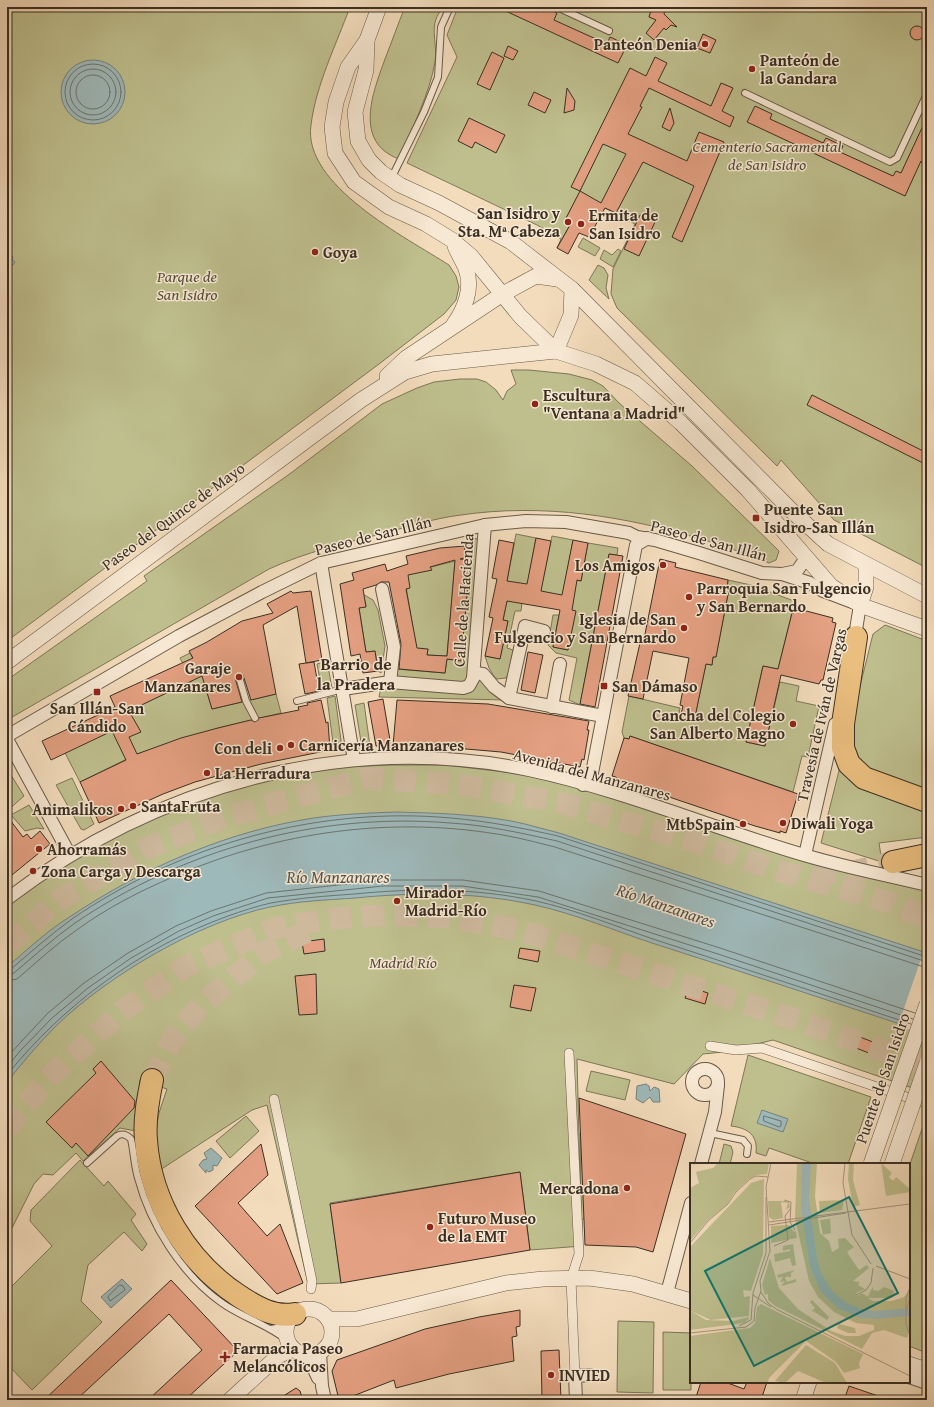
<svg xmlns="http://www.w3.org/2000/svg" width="934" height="1407" font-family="'Gentium Book Plus',serif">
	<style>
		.green { fill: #bfbf8e; stroke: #7c7758 }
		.water { fill: #9eb9ba; stroke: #76827e }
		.pier { fill: #f3dcbc }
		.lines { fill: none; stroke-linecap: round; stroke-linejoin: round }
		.shore { stroke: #6c746e; stroke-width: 1 }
		.building { fill: #e4a082; stroke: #3a2f23; fill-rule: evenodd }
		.motorway-tunnel { stroke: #ceb99d; stroke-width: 22; stroke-dasharray: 22 11; stroke-linecap: butt }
		.service-casing { stroke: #685a49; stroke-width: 8 }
		.pedestrian-casing { stroke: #685a49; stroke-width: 10 }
		.minor-casing { stroke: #685a49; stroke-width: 14 }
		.tertiary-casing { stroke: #685a49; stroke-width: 16 }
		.motorway-casing { stroke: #3a2f23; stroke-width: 24 }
		.service { stroke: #f7e8d3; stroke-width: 6 }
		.pedestrian { stroke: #f7e8d3; stroke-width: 9 }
		.minor { stroke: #f7e8d3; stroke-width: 12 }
		.tertiary { stroke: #f7e8d3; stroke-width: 15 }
		.motorway { stroke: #eabe7e; stroke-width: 22 }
		.tertiary-bridge-casing { stroke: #685a49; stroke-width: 16; stroke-linecap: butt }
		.tertiary-bridge { stroke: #f7e8d3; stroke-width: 15 }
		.poi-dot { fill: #8f2418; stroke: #f7e8d3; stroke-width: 1.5 }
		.labels { text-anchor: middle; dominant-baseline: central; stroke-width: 3; stroke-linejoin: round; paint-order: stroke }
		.poi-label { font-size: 16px; font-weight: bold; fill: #3a2f23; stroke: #f7e8d3; text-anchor: start }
		.park-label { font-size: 16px; font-style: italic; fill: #554c38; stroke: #f7e8d3 }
		.street-label { font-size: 16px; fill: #3a2f23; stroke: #f7e8d3 }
		.neighbourhood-label { font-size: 17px; font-weight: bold; fill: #3a2f23; stroke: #f7e8d3 }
		.water-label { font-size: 17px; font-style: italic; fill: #535249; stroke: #f7e8d3 }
		.inset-road { fill: none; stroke: #a9977f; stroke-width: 1 }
		.view { fill: #0f766e; fill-opacity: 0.15; stroke: #0f766e; stroke-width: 2 }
		.inset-edge { fill: none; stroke: #3a2f23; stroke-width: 2 }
	</style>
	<rect width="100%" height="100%" fill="#f3dcbc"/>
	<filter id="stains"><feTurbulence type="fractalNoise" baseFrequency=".005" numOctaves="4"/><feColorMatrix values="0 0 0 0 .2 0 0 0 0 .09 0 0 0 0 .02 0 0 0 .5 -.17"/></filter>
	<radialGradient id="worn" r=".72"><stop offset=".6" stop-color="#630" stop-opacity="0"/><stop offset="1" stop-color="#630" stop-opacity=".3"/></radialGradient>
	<g class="green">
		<path d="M7,7H350C336,45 316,85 311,125C302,185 407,238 449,265L456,276L459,287L456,300L444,314L379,364L7,641Z"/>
		<path d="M405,7H444C427,24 438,40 435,62C430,93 411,130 399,159C353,142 373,92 385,59C392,41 398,24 405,7Z"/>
		<polygon points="458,7 927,7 927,568 834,520 781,460 777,466 617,308 611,294 613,269 635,224 605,208 578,196 564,222 570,225 557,248 561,239 537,225 407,163 457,57 447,35"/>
		<polygon points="583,238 600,248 595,256 578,247"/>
		<polygon points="618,249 621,251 613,267 600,259 604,250 612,255"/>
		<polygon points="598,265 604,268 608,275 606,288 609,299 589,280"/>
		<path d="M511,370H529L569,374L592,380L603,386L619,403L692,466L779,551L776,560L769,563C748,555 726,546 704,540C625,516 543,503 461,515C436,518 410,526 385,533C345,543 306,552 269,569L7,720V680L147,581L144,576L291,473L382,404L417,388L434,382L460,379H477L486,382L496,390L503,400L507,391L516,384Z"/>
		<polygon points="516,534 536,538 529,576 543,579 552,536 573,540 566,578 581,581 588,543 618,548 617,555 609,554 580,705 569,700 577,658 556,653 548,645 553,615 559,615 553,647 568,650 575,611 522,603 521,611 515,611 507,648 513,650 510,670 506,678 496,679 489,668 485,656 500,659 508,621 503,620 511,582 507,581"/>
		<polygon points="471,537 477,539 479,542 467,683 394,678 395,669 445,673 447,659 461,660 471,555 464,555 465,546"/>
		<polygon points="455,561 447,656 427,655 428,649 421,654 401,644 415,641 404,574"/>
		<polygon points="728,580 751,585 794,601 794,613 792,613 778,669 763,666 746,742 765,746 780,682 799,686 796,701 819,706 808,757 802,756 793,792 630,736 629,739 624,738 622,732 629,696 680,708 679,714 695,716 706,664 712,665 713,657 716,657 729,589 727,589"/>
		<polygon points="361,593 373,600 378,610 385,646 381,673 378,671 375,651 366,652 359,608 366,606 365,601 358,602"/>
		<polygon points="885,625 927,641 927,837 879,843 882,862 821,843 873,634"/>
		<polygon points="190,653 203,678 212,709 276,694 281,713 218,728 137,754 80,782 65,753 119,715 192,681 180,658"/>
		<polygon points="327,661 332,688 322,690 317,664"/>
		<polygon points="479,676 505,700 379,697 381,687 457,692"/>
		<polygon points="335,696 342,748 334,750 327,698"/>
		<polygon points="364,703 370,746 362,748 355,705"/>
		<polygon points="390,765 445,765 522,774 608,795 927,890 927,1093 773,1040 723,1052 703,1054 674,1084 577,1059 581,1217 580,1133 653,1157 625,1218 582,1219 582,1246 530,1250 520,1172 330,1203 341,1283 308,1284 267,1105 252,1110 157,1172 154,1139 159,1113 167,1089 140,1080 136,1131 120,1128 83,1161 76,1153 53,1175 43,1174 34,1184 7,1238 7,904 107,839 181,804 237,787 286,776 343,767"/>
		<polygon points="11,775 24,796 7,811 7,778"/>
		<polygon points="72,778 94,824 84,830 81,829 56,785"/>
		<polygon points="29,805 44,829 37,828 25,831 11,815"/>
		<path d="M748,1055L871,1097L848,1164H815L769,1148L766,1156L756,1153C758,1135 748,1128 731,1126Z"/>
		<polygon points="591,1071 630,1080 625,1100 586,1091"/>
		<polygon points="246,1116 259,1131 230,1158 216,1141"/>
		<polygon points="925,1120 927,1120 927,1353 909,1346 909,1167"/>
		<polygon points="724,1144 731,1146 733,1152 730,1164 719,1164"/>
		<polygon points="80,1160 104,1186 108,1181 136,1214 131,1220 147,1244 142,1251 124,1232 88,1265 81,1301 102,1322 32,1390 7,1364 7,1291 52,1246 30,1221 31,1210"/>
		<polygon points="618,1321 654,1322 653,1393 617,1392"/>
		<polygon points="663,1332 691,1333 691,1390 663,1390"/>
	</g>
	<g class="water">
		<circle cx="93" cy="92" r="32"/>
		<polygon points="7,253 13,257 12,259 15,262 13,265 9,265 8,267"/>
		<path d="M396,812C434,813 473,814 511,821C527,824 543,829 559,833L927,953V1033C836,1003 746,973 655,944C615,931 576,914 535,905C476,892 415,892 355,898C327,900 298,901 270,907C199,922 109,975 57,1025C39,1043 23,1062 7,1082V967C27,950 48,930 71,916C143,868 228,831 314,818C341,814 369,813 396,812Z"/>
		<polygon points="646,1084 649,1086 650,1091 654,1087 659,1089 660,1102 653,1102 650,1097 643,1103 636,1099 637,1086"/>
		<polygon points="762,1110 788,1119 783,1132 757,1123"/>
		<polygon points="211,1148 222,1158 217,1166 213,1165 213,1170 209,1172 206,1170 206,1173 199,1165 203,1160 207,1159 204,1153"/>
		<polygon points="122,1279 132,1289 111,1308 101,1297"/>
	</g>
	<polygon class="pier" points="924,950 927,951 927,1035 898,1026"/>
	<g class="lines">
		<g class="shore">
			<circle cx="93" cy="92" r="28"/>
			<circle cx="93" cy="92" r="23"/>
			<circle cx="93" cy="92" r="17"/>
			<path d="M7,970L11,969C31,952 51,934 72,919C181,844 319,806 451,818C487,821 522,828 558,836L927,957"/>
			<path d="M7,975L14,973C34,956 54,938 75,923C184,849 318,812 450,823C486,825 521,833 557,841L927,962"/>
			<path d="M7,981L17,979C37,962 56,944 78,929C107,908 140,891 173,877C278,831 395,815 508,836C524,839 539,843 555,847L927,968"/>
			<polyline points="7,1057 48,1013 84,983 128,953 176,926 211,911 266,893 383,880 463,880 539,891 720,948 915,1013"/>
			<polyline points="7,1067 20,1051 52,1018 88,988 131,958 179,931 213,916 268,898 383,886 462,886 538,897 718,954 913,1019"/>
			<path d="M7,1075C64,1004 142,947 228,916C242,911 257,906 271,903C298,898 326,896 354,894C415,888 476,888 536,901C576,910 615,926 653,939C739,967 825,995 911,1024"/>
			<polygon points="764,1116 781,1121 781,1126 779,1127 764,1121"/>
			<polygon points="120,1285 123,1286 125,1290 110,1301 108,1297"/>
		</g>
	</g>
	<g class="building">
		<polygon points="497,7 527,7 537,12 539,7 545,7 557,13 554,20 607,44 610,37 627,45 618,63"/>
		<polygon points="652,7 665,9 664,14 677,27 671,25 666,30 664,28 654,40 646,33 656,20 649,17"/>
		<circle cx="917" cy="33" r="7"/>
		<polygon points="703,34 716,40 710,53 697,48"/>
		<polygon points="508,46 518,51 513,60 504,56"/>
		<polygon points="492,52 504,58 490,90 477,84"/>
		<polygon points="655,57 667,63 658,81 711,106 721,83 733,88 722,111 734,117 730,127 649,88 640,106 642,107 628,134 687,161 699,132 724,142 682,242 672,237 694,186 643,162 616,213 605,208 589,237 579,233 568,254 557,248 570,225 564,222 580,191 601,203 626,154 603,144 580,191 571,187 630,68 646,76"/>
		<polygon points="567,88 575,101 574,110 564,113"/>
		<polygon points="534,92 551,100 545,113 528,105"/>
		<polygon points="755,106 772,114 770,119 823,143 826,138 843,146 840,152 893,176 896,171 901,173 927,117 927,170 921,161 905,196 747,122"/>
		<polygon points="670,108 674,123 670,131 662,127"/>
		<polygon points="469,118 505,135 496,153 475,142 472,148 458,141"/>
		<polygon points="640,215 655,222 639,256 624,249"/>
		<polygon points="812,395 927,453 927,465 807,405"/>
		<polygon points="536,538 551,541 541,591 562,595 573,540 588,543 581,581 577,580 572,610 576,611 568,650 553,647 560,610 507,601 503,620 508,621 500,659 485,656 493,618 489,617 497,579 492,578 499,540 514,543 507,581 527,584"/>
		<path d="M465,546L464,558L460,559L470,560L461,661L447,659L445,673L399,669L401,644L389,582H381L376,585L363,589L366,607L359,608L366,652L375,651L378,671L363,673L360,654L351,656L340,584L354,580L352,573L385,564L387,571L408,564L406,556L440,548ZM455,560L447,656L427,655L428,649L417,648L406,589L410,588L408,575L432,570L430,567Z"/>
		<polygon points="609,554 623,556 595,707 580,704"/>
		<polygon points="660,559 676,563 675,567 728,580 727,589 729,589 716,657 713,657 712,665 706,664 695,717 681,714 683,706 680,705 689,658 653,651 643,699 628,696 640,643 643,644"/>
		<polygon points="291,591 293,593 311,591 322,660 306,663 297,606 263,625 276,694 251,700 243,675 238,673 235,678 242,702 212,709 202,676 129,711 141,732 129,737 137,754 181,738 218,728 251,720 255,722 259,718 299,710 298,707 308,705 307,703 321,700 326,723 328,722 330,750 261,764 195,782 163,794 99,823 80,782 126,760 112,731 51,760 42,741 115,707 110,696 193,658 189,651 207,642 242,621 273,613 267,604"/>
		<polygon points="795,608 833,618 832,622 836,623 823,680 821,680 819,684 781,675 765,746 746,742 763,666 778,669 792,613 794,613"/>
		<polygon points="528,652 543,655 535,693 521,690"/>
		<polygon points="314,662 319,691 305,694 299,664"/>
		<polygon points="383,699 391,746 376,746 368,702"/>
		<polygon points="397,700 488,704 589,721 587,730 589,730 584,760 582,759 580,767 501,752 420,745 393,746"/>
		<polygon points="630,736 798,794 786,833 780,831 780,833 755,826 616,779 616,777 612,776 624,738 629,739"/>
		<polygon points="7,816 23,837 27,834 31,839 40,831 50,844 7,879"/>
		<polygon points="324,939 325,951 304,954 302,942"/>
		<polygon points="520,948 540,951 538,962 518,958"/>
		<polygon points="316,974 317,1014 299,1015 295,976"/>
		<polygon points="514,985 536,988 531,1011 510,1007"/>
		<polygon points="689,987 708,993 705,1004 685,998"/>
		<polygon points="860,1037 878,1044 874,1055 856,1048"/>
		<polygon points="101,1061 135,1101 134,1108 88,1156 76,1143 72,1148 46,1122 96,1073 93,1069"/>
		<polygon points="579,1098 686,1134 653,1252 636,1247 585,1245"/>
		<polygon points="261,1144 268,1175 238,1203 267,1236 280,1224 303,1283 277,1294 195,1206"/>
		<polygon points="520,1172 530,1250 341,1283 330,1204"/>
		<polygon points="171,1280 238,1351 185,1400 148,1400 202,1350 169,1314 76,1400 44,1400"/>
		<polygon points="520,1310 520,1326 516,1327 517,1336 512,1337 514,1361 449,1374 396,1388 394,1380 353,1396 354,1400 339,1400 332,1371 337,1360 425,1329 479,1317"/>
		<polygon points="559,1350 561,1400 542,1400 541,1351"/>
		<polygon points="701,1382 725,1382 744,1389 747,1382 767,1382 761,1400 695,1400"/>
		<polygon points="849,1386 884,1398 884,1400 844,1400"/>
		<polygon points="296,1388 300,1391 303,1400 277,1400"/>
	</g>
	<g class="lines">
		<g class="motorway-tunnel">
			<polyline points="814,873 847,873 893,862"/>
			<polyline points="7,945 59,900 145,849 225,817 367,778 457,784 558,802 697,843 773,869 892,903 927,918"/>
			<polyline points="152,1080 173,1039 200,1006 266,951 313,929"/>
			<polyline points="7,1130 17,1114 54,1073 126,1008 185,967 275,928 336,918 389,915 447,917 495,925 532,934 802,1022 927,1066"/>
		</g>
		<g class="service-casing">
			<g id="service">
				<polyline points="557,7 609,31"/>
				<polyline points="745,93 890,162 897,158 927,94"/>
				<polyline points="391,179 424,112 438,77 441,27 450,7"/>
				<polyline points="239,677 246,701 255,718"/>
				<polyline points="297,701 343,689"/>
				<polyline points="710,1133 743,1140 748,1146 747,1154"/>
				<path d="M87,1163L117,1136C122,1133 126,1134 131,1139C134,1152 134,1165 138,1178C150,1224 182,1275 222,1303C243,1318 269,1325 288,1341"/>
				<polyline points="271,1329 287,1326"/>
			</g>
		</g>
		<g class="pedestrian-casing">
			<g id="pedestrian">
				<polyline points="710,1046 736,1050 762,1048 927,1104"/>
				<polyline points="569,1053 579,1254 571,1279 575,1376"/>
				<polyline points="274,1099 312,1281 311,1289"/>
			</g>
		</g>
		<g class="minor-casing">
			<g id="minor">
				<polyline points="321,563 354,760"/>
				<polyline points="782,574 810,583 823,591 860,605 854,642"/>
				<polyline points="382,589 394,647 390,682"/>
				<polyline points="473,678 485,525"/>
				<polyline points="343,689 390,682 463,688 469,686 476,673 483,674 494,687 509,698 603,716"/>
				<polyline points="509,698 525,626 544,631"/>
				<polyline points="552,707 560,664"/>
				<polyline points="7,736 179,636 262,592 321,563 485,525 526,521 566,522 629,533 637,537 655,540 699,553 762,573 782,574 797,571 806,558"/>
				<polyline points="7,739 70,855"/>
				<polyline points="583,785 589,780 592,773 636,545 648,538"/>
				<polyline points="805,855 835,724"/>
				<path d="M7,899C155,786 345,732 529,770C623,790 712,828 804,855C844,867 886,875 927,885"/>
				<circle cx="705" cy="1082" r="13"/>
				<polyline points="701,1164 715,1112 718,1085"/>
				<polyline points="667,1293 691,1203"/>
				<polyline points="320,1353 322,1386 325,1400"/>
				<polyline points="305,1355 310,1361 318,1378"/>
				<polyline points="909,1377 924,1382 927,1380"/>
				<polyline points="576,1400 575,1376 590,1375"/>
			</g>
		</g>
		<g class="tertiary-casing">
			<g id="tertiary">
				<polyline points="379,7 367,40 348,67 336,102 332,127 335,153 354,182 389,207 426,224 452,240 471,256 520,316 556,351 596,364 635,383 681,423 748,490 831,586 860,605 927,629"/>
				<polyline points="367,40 366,70 355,112 358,141 369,160 381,172 400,185 439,203 511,242 572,289 794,513 828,544 927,596"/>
				<path d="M454,324C465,309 473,287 466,269C463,261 458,254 455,246"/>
				<polyline points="556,351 571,315 572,289"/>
				<polyline points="387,376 406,358 501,295 536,276 557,279"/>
				<polyline points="860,605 866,587 866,565"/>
				<polyline points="7,662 361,400 405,372 432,364 556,351"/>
				<circle cx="309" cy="1332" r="23"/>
				<polyline points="328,1319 357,1319 506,1283 543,1279 589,1278 633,1284 691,1301"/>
				<polyline points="909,1364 927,1370"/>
				<polyline points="230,1400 278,1356 293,1349"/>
				<polyline points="803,1400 809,1382"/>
			</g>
		</g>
		<g class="motorway-casing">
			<g id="motorway">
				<polyline points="856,637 843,724 843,748 849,764 864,778 927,801"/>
				<polyline points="893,862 927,855"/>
				<path d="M152,1080C148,1099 144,1120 146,1140C150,1202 187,1262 239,1296C256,1307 274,1318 295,1314"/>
			</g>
		</g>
		<use href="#service" class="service"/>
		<use href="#pedestrian" class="pedestrian"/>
		<use href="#minor" class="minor"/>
		<use href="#tertiary" class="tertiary"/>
		<use href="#motorway" class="motorway"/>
		<g class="tertiary-bridge-casing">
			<g id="tertiary-bridge">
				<polyline points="871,1164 927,1004"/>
				<polyline points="892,1164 927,1063"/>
			</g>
		</g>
		<use href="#tertiary-bridge" class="tertiary-bridge"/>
	</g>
	<g class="poi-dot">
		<circle cx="705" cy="44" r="4"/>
		<circle cx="752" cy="69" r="4"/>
		<circle cx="568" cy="222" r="4"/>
		<circle cx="581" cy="224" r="4"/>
		<circle cx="315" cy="252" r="4"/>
		<circle cx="535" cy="404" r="4"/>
		<rect x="752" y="514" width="8" height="8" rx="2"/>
		<circle cx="663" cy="565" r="4"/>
		<circle cx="689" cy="597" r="4"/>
		<circle cx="684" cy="628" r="4"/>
		<circle cx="239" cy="677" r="4"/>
		<rect x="600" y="682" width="8" height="8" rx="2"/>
		<rect x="93" y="688" width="8" height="8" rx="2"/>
		<circle cx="793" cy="724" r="4"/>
		<circle cx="291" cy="745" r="4"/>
		<circle cx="280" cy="748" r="4"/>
		<circle cx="207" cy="773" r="4"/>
		<circle cx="133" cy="806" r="4"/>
		<circle cx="121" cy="809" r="4"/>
		<circle cx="783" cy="823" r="4"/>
		<circle cx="743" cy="824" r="4"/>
		<circle cx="39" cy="849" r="4"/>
		<circle cx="33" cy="871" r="4"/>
		<circle cx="397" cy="901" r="4"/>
		<circle cx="627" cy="1188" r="4"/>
		<circle cx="430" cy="1227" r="4"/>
		<path d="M223 1351h4v4h4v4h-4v4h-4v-4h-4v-4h4z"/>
		<circle cx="551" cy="1375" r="4"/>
	</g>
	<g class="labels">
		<g class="poi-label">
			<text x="697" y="44" text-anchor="end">Panteón Denia</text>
			<text x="760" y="60">Panteón de<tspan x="760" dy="18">la Gandara</tspan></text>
			<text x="560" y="213" text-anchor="end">San Isidro y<tspan x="560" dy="18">Sta. Mª Cabeza</tspan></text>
			<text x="589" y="215">Ermita de<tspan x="589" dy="18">San Isidro</tspan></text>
			<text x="323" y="252">Goya</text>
			<text x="543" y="395">Escultura<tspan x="543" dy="18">"Ventana a Madrid"</tspan></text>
			<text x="764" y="509">Puente San<tspan x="764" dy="18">Isidro-San Illán</tspan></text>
			<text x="655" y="565" text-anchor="end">Los Amigos</text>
			<text x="697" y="588">Parroquia San Fulgencio<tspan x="697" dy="18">y San Bernardo</tspan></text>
			<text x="676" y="619" text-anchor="end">Iglesia de San<tspan x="676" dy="18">Fulgencio y San Bernardo</tspan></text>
			<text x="231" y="668" text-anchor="end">Garaje<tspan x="231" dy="18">Manzanares</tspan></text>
			<text x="612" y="686">San Dámaso</text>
			<text x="97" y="708" text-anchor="middle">San Illán-San<tspan x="97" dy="18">Cándido</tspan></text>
			<text x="785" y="715" text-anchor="end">Cancha del Colegio<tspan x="785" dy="18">San Alberto Magno</tspan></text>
			<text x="299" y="745">Carnicería Manzanares</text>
			<text x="272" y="748" text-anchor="end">Con deli</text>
			<text x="215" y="773">La Herradura</text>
			<text x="141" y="806">SantaFruta</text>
			<text x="113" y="809" text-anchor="end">Animalikos</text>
			<text x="791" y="823">Diwali Yoga</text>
			<text x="735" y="824" text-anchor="end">MtbSpain</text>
			<text x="47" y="849">Ahorramás</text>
			<text x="41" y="871">Zona Carga y Descarga</text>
			<text x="405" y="892">Mirador<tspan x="405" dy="18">Madrid-Río</tspan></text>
			<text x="619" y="1188" text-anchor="end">Mercadona</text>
			<text x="438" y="1218">Futuro Museo<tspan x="438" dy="18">de la EMT</tspan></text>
			<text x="233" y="1348">Farmacia Paseo<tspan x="233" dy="18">Melancólicos</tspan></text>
			<text x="559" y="1375">INVIED</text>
		</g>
		<g class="park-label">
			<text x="767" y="146">Cementerio Sacramental<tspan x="767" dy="18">de San Isidro</tspan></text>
			<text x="187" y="276">Parque de<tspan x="187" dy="18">San Isidro</tspan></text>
			<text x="403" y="962">Madrid Río</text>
		</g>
		<g class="street-label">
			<text transform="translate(173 516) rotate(-36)">Paseo del Quince de Mayo</text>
			<text transform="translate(373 535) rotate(-14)">Paseo de San Illán</text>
			<text transform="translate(709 540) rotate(15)">Paseo de San Illán</text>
			<text transform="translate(463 600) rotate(-86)">Calle de la Hacienda</text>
			<text transform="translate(821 715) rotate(-77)">Travesía de Iván de Vargas</text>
			<text transform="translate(592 774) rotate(15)">Avenida del Manzanares</text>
			<text transform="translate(882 1078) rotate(-71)">Puente de San Isidro</text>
		</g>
		<g class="neighbourhood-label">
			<text x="356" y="663">Barrio de<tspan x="356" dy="20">la Pradera</tspan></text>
		</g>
		<g class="water-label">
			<text x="338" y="876">Río Manzanares</text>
			<text transform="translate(666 905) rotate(19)">Río Manzanares</text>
		</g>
	</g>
	<g transform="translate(690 1163)">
		<rect width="220" height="220" fill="#f3dcbc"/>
		<path d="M28,0H79L77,11L66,12L59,16L44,30L37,42L18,57L0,78V25L9,20L6,9L23,5ZM107,0H127L125,33L130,70L139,78L142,89L149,85L148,76L155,75L164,84L157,89L169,107L177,102L179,105L163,118L170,119L168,122L175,126L166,130L167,133L172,130L178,134L183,123V127L188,128L194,124L204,128L202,135H178L183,138H202L214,134L220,127V167L217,175L194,167L182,170L172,186L85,143L78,137V131L75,132L72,122L80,95L89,125L108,146L141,168L155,173H169L184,167V162L166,160L144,149L128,134L119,118L105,55ZM159,0H164L163,17L170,42L163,44L158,16ZM191,0L202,10L199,14L203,18L206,14L220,26V29L196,33ZM74,16L73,91L61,128L53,127L54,134L60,133L59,153L21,157L1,148L16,157L43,158L59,154L58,157L54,160L0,167V84L61,20ZM154,37L152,47L130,50L129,38ZM78,38H99L100,44L96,47L98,40L91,39L93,55L83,57L79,54ZM154,54L140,56L141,70L133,72L130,57L154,54L156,59ZM99,62L104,69L106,68L107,75L81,80V63ZM103,81L106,102L102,103L100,95L85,99L84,91L100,88V86L93,88V83ZM105,107L101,110V114H97L100,111L95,115L97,119L106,116V119L91,123L95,118L90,119L93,114L88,115L87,112ZM122,137L139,154L137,157L123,148L120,150L125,145L120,139ZM71,141L173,191L169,200L170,205L154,210L146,199L116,178L79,215L78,220H0V173L60,165L65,160L67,144ZM149,161L165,165L166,170H158L147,165ZM116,182L145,200L157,220H136L108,208L95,220L85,218Z" fill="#bfbf8e"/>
		<path d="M112,0H121L119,36L127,96L131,110L142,128L155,139L170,146L184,148L220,145V153L188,156L169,155L148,145L131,129L120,103L111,46Z" fill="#9eb9ba"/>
		<path class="inset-road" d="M155,0L153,20L162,72L181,101M94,37L101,39L100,59L105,67M79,59L220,41M79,62L156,50M0,80L18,58L38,41L46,29L60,16L66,13L78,14M84,83L98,77L95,53L101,45M186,103L220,116M71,129L78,140L86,146L220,213M63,132L81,144M166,132L176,127L181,120L183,105M216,148L220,135M49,163L61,157L63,130L76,90V34M0,170L56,164L64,158L65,145L71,128L70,118L80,88L76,24L81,0M219,170L216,161V135L220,124"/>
		<path class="view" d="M159,34L208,130L64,203L15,108Z"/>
		<rect width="220" height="220" class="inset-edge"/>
	</g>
	<rect width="934" height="1407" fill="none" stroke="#f3dcbc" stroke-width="24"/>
	<rect x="8" y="8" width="918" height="1391" fill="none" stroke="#3a2f23" stroke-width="2"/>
	<rect x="12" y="12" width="910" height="1383" fill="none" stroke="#3a2f23"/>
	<rect width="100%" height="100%" filter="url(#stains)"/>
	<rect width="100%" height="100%" fill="url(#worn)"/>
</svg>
